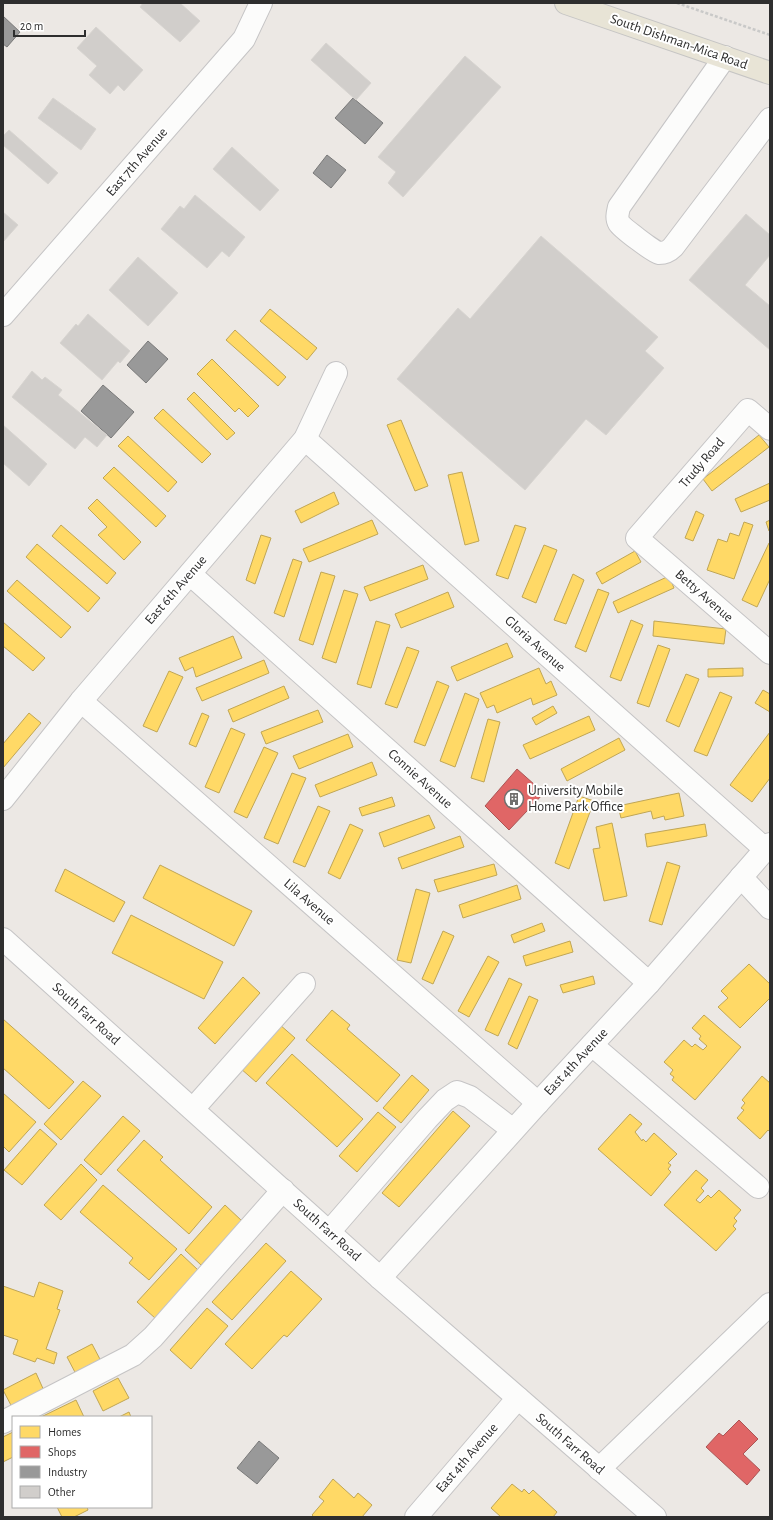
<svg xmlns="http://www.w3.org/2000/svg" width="773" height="1520" font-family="'Alegreya Sans',sans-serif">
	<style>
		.homes { fill: #ffd966; stroke: #c0a655 }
		.shops { fill: #e06666; stroke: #ab5555 }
		.industry { fill: #999; stroke: #797979 }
		.building { fill: #d1cecb; stroke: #d7d4d0 }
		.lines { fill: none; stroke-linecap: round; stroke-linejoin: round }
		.minor-casing { stroke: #c5c4c5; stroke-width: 24 }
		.major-casing { stroke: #c6c5c4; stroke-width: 24 }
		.path { stroke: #c9c9c8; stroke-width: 2.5; stroke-dasharray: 3 2; stroke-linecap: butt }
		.minor { stroke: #fcfcfb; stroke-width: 22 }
		.major { stroke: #e8e4d6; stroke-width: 22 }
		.labels { text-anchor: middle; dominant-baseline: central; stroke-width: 4; stroke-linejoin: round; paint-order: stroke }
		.street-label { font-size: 14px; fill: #2e2e2e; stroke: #fff }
		.poi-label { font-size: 14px; fill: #2e2e2e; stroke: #fff; text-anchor: start }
	</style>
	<rect width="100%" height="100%" fill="#ece8e4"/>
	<g class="homes">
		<polygon points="270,309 317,348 307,360 260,321"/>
		<polygon points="235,330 286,377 278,386 226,340"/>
		<polygon points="212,359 259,406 248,417 239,408 235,412 197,374"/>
		<polygon points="194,392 235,433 227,440 187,399"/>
		<polygon points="163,409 211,454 202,463 154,418"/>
		<polygon points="401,420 428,486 415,491 387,425"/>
		<polygon points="759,435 769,447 712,491 703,479"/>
		<polygon points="128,436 177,482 168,492 118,446"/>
		<polygon points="114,467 166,516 156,527 103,478"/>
		<polygon points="462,472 479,541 465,545 448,475"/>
		<polygon points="770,483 770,500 741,512 735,499"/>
		<polygon points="334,492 339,504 301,523 295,511"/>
		<polygon points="97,499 141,542 124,560 98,535 107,527 88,508"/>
		<polygon points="696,511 704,515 693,541 685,538"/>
		<polygon points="372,520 378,534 309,562 303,549"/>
		<polygon points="770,520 770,531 769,531 766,522"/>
		<polygon points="744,522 753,525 734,579 707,570 718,539 727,542 730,533 739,536"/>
		<polygon points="61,525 116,573 107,584 52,536"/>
		<polygon points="515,525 526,528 508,579 496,575"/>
		<polygon points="261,535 271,538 255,584 246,580"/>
		<polygon points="769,543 770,543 770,579 757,607 742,600"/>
		<polygon points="37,544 100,598 88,612 26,557"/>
		<polygon points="544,545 557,550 536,603 522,597"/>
		<polygon points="635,551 641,562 602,584 596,573"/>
		<polygon points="293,559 302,562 284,617 274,613"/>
		<polygon points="423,565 428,579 370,601 364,587"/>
		<polygon points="321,572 335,576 313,645 299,640"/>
		<polygon points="573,574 584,580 566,624 554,620"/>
		<polygon points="669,576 674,588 618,613 613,602"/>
		<polygon points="17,580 71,627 61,638 7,591"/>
		<polygon points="598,589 609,593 586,652 575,647"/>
		<polygon points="344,590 358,594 336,663 322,658"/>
		<polygon points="448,592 454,607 401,628 395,614"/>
		<polygon points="631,620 643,625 621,681 610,677"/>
		<polygon points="376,621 390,625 371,688 357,684"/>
		<polygon points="654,621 726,629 724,644 653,636"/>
		<polygon points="3,622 45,658 33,671 3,646"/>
		<polygon points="233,636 242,658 196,677 193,667 185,671 179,658"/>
		<polygon points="507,643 513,657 457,681 451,667"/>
		<polygon points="658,645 670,649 649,707 637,703"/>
		<polygon points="407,647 419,651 397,708 385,704"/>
		<polygon points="264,660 269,673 202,701 196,688"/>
		<polygon points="539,668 546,684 551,681 557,695 533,705 531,698 497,713 494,705 487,708 480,693"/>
		<polygon points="743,668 743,676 708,677 708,669"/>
		<polygon points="169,671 183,677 157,732 143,726"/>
		<polygon points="686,674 699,679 679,727 666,721"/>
		<polygon points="437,681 449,686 425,746 414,742"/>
		<polygon points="284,686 289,698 233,722 228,710"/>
		<polygon points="763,690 770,694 770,712 755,703"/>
		<polygon points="720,692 732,697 707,756 694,751"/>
		<polygon points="465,693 479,699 455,767 440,761"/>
		<polygon points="553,706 557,713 536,725 532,718"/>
		<polygon points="318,710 323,722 266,744 261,732"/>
		<polygon points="29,713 41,723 3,768 3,744"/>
		<polygon points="202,713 209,716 196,747 189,744"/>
		<polygon points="589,716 595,730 530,759 523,745"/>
		<polygon points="488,719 500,722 484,782 471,778"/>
		<polygon points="231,728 245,734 219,793 205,787"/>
		<polygon points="770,732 770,778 752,802 730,785"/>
		<polygon points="348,734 353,747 299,769 293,756"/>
		<polygon points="619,738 625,750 567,781 561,769"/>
		<polygon points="264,747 278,753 247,818 234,812"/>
		<polygon points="372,762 377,775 320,797 315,785"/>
		<polygon points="292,773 306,778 278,844 264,838"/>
		<polygon points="679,793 684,816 665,820 664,816 653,819 651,811 621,818 618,806"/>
		<polygon points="579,796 594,801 569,869 555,863"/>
		<polygon points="392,797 395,806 362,816 359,808"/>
		<polygon points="318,806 330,811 305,867 293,862"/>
		<polygon points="429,815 435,828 384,847 379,833"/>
		<polygon points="612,823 627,896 604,901 593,849 600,848 596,827"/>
		<polygon points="350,824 363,830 340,879 328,873"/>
		<polygon points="705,824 707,836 647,847 645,834"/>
		<polygon points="460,836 464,847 402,869 398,858"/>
		<polygon points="667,862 680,866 662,925 649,921"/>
		<polygon points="494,864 497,875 438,892 434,880"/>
		<polygon points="160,865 252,911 234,946 143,898"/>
		<polygon points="65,869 125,902 114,922 55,891"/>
		<polygon points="517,885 521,899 463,918 459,905"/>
		<polygon points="416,889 430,893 411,963 397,960"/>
		<polygon points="131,915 223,962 204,999 112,953"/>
		<polygon points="542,923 545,931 514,943 511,935"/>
		<polygon points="443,931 454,936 433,984 422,979"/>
		<polygon points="570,941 573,952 526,966 523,956"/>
		<polygon points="488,956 499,962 469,1017 458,1011"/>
		<polygon points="749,964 770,984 770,998 740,1028 718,1007 728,998 721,991"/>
		<polygon points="593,976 595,984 563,993 560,985"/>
		<polygon points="243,977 260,993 215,1044 198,1028"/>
		<polygon points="509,978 522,984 498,1036 485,1030"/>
		<polygon points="529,996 538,1000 517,1049 508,1044"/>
		<polygon points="332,1010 350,1025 347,1029 400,1075 377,1102 306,1040"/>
		<polygon points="704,1015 741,1047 695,1100 672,1080 674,1077 670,1074 673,1070 664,1062 684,1040 692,1047 695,1044 703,1050 707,1046 699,1039 701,1036 692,1028"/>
		<polygon points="3,1019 74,1082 49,1109 3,1068"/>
		<polygon points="279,1024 295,1038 256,1082 240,1068"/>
		<polygon points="292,1054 363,1119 337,1147 266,1083"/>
		<polygon points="412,1075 429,1090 401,1123 383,1108"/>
		<polygon points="762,1076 770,1083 770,1132 768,1130 760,1139 737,1118 744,1110 741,1108 745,1103 742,1100"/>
		<polygon points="83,1081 101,1096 61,1140 44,1124"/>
		<polygon points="3,1093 36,1122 9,1152 3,1146"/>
		<polygon points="453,1111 470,1126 399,1207 382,1193"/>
		<polygon points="378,1112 396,1127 357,1172 339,1156"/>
		<polygon points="630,1114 642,1124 635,1132 642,1141 643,1139 646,1142 654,1133 677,1154 668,1163 671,1165 668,1169 671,1172 651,1196 598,1149"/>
		<polygon points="123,1116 140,1131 101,1175 84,1160"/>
		<polygon points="40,1129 57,1144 22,1185 4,1170"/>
		<polygon points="144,1140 163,1157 160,1160 212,1207 189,1234 117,1170"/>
		<polygon points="81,1164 97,1180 61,1220 44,1205"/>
		<polygon points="696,1170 708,1180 701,1188 704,1191 696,1200 700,1203 708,1195 711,1198 719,1190 741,1210 734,1218 737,1221 733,1226 736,1229 716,1251 664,1205"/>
		<polygon points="103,1185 177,1249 149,1280 129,1263 133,1258 80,1212"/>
		<polygon points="225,1205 242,1221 201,1265 185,1250"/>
		<polygon points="266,1243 286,1261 232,1320 212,1302"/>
		<polygon points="181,1254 198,1270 155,1318 137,1302"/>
		<polygon points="291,1271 322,1299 287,1337 284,1335 252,1369 225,1344"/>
		<polygon points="39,1282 63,1291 57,1309 60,1310 46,1349 57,1353 54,1364 37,1358 35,1362 13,1354 18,1340 3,1335 3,1286 34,1297"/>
		<polygon points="207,1308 228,1326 191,1369 170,1350"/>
		<polygon points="92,1344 102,1363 77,1376 67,1357"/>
		<polygon points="36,1373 45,1393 13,1409 3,1390"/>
		<polygon points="118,1378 129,1398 103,1411 93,1391"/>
		<polygon points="76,1400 84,1417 41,1417"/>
		<polygon points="129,1412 131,1417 119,1417"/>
		<polygon points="13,1432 13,1457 3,1462 3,1437"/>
		<polygon points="333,1479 354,1498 358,1493 372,1505 362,1517 314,1517 312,1515 324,1501 319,1497"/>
		<polygon points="512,1484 522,1492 524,1489 529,1494 533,1490 557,1512 553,1517 501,1517 491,1508"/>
		<polygon points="57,1507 87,1507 88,1510 74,1517 62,1517"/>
	</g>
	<g class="shops">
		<polygon points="517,769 544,793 509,830 485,806"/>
		<polygon points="739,1420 758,1439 743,1454 760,1470 747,1485 706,1447 719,1433 723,1436"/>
	</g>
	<g class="industry">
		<polygon points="3,16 20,32 7,47 3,44"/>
		<polygon points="353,98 383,123 365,144 335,118"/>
		<polygon points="327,155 346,170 331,188 313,173"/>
		<polygon points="148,341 168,359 146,383 127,365"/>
		<polygon points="103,385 134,412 111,438 81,411"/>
		<polygon points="259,1441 279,1458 257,1484 237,1468"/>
	</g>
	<g class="building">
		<polygon points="143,3 180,3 200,21 180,42 140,7"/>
		<polygon points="96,27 143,70 124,91 118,85 110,94 89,75 97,66 77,48"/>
		<polygon points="326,43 371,83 356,100 311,60"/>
		<polygon points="465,56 501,87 403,197 388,183 396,172 378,157"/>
		<polygon points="53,98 96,129 81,150 38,118"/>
		<polygon points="9,130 58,173 48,184 3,145 3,136"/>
		<polygon points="232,147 279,190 260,211 213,169"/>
		<polygon points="195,195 245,237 229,257 222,251 207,268 161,229 180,206 184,209"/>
		<polygon points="3,212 18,225 3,242"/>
		<polygon points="746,214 770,235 770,255 745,285 770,306 770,350 689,280"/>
		<polygon points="541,236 658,337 645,351 664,368 606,435 586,419 525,490 397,379 458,308 470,319"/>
		<polygon points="138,257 178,293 148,326 109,290"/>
		<polygon points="88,314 130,351 120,363 118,361 102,380 60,343 76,324 78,326"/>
		<polygon points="32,371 42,380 45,377 62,390 58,395 107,435 97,447 85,437 75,449 12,397"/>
		<polygon points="3,425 47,464 29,486 3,463"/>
	</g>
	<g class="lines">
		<g class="minor-casing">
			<g id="minor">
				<path d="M725,57L619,207C618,212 616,218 619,223C622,228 654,252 659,253C666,253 669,251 673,247L770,119"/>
				<polyline points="3,315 244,39 261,3"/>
				<polyline points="770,429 748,410 637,538 770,653"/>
				<polyline points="305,439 765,849"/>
				<polyline points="190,574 649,983"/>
				<polyline points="81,701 538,1103"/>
				<polyline points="3,799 81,701 305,439 336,373"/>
				<polyline points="741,877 770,908"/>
				<polyline points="3,939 380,1278 655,1517"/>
				<polyline points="592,1045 758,1187"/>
				<polyline points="193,1109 304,984"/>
				<polyline points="329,1232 427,1119 445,1100 457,1092 470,1097 513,1130"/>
				<polyline points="380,1278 538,1103 649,983 770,844"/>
				<polyline points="3,1422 133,1355 153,1337 283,1190"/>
				<polyline points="599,1469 770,1304"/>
				<polyline points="416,1517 518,1398"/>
			</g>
		</g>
		<g class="major-casing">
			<polyline id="major" points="566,3 770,73"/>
		</g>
		<polyline class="path" points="677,3 770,35"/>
		<use href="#minor" class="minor"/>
		<use href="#major" class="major"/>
	</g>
	<defs>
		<g id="building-ring" transform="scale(1)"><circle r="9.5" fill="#fff" stroke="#706f6e" stroke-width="1.5"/><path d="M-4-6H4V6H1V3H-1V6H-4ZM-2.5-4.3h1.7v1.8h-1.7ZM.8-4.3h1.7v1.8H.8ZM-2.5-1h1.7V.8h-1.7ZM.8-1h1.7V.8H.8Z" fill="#706f6e"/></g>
	</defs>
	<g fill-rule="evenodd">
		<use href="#building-ring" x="514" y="799"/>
	</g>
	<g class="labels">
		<g class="street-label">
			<text transform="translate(679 42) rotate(19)">South Dishman-Mica Road</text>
			<text transform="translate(137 162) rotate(-49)">East 7th Avenue</text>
			<text transform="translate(702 463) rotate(-49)">Trudy Road</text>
			<text transform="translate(176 590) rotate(-49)">East 6th Avenue</text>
			<text transform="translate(704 596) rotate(41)">Betty Avenue</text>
			<text transform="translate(535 644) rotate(42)">Gloria Avenue</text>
			<text transform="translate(420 779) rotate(42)">Connie Avenue</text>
			<text transform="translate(309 902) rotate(41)">Lila Avenue</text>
			<text transform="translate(86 1014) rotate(42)">South Farr Road</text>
			<text transform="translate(576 1062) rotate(-47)">East 4th Avenue</text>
			<text transform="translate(327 1230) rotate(42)">South Farr Road</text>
			<text transform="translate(570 1444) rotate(41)">South Farr Road</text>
			<text transform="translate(467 1458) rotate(-49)">East 4th Avenue</text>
		</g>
		<g class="poi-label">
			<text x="528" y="791">University Mobile<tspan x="528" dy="16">Home Park Office</tspan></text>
		</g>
	</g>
	<rect width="773" height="1520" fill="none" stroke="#2e2e2e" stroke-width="8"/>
	<rect x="12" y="1416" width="140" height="92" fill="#ffffff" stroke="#ababab"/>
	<rect x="20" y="1426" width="20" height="12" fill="#ffd966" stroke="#ababab"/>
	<text x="48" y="1436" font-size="12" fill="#2e2e2e">Homes</text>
	<rect x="20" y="1446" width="20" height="12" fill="#e06666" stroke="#ababab"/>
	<text x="48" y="1456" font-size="12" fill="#2e2e2e">Shops</text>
	<rect x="20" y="1466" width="20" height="12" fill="#999999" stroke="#ababab"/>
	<text x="48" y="1476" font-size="12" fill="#2e2e2e">Industry</text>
	<rect x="20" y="1486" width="20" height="12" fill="#d1cecb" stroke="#ababab"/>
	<text x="48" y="1496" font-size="12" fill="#2e2e2e">Other</text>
	<path d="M14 30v6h71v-6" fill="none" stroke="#2e2e2e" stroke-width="2"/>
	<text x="20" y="30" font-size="12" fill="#2e2e2e" stroke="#ffffff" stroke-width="3" paint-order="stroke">20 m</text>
</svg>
